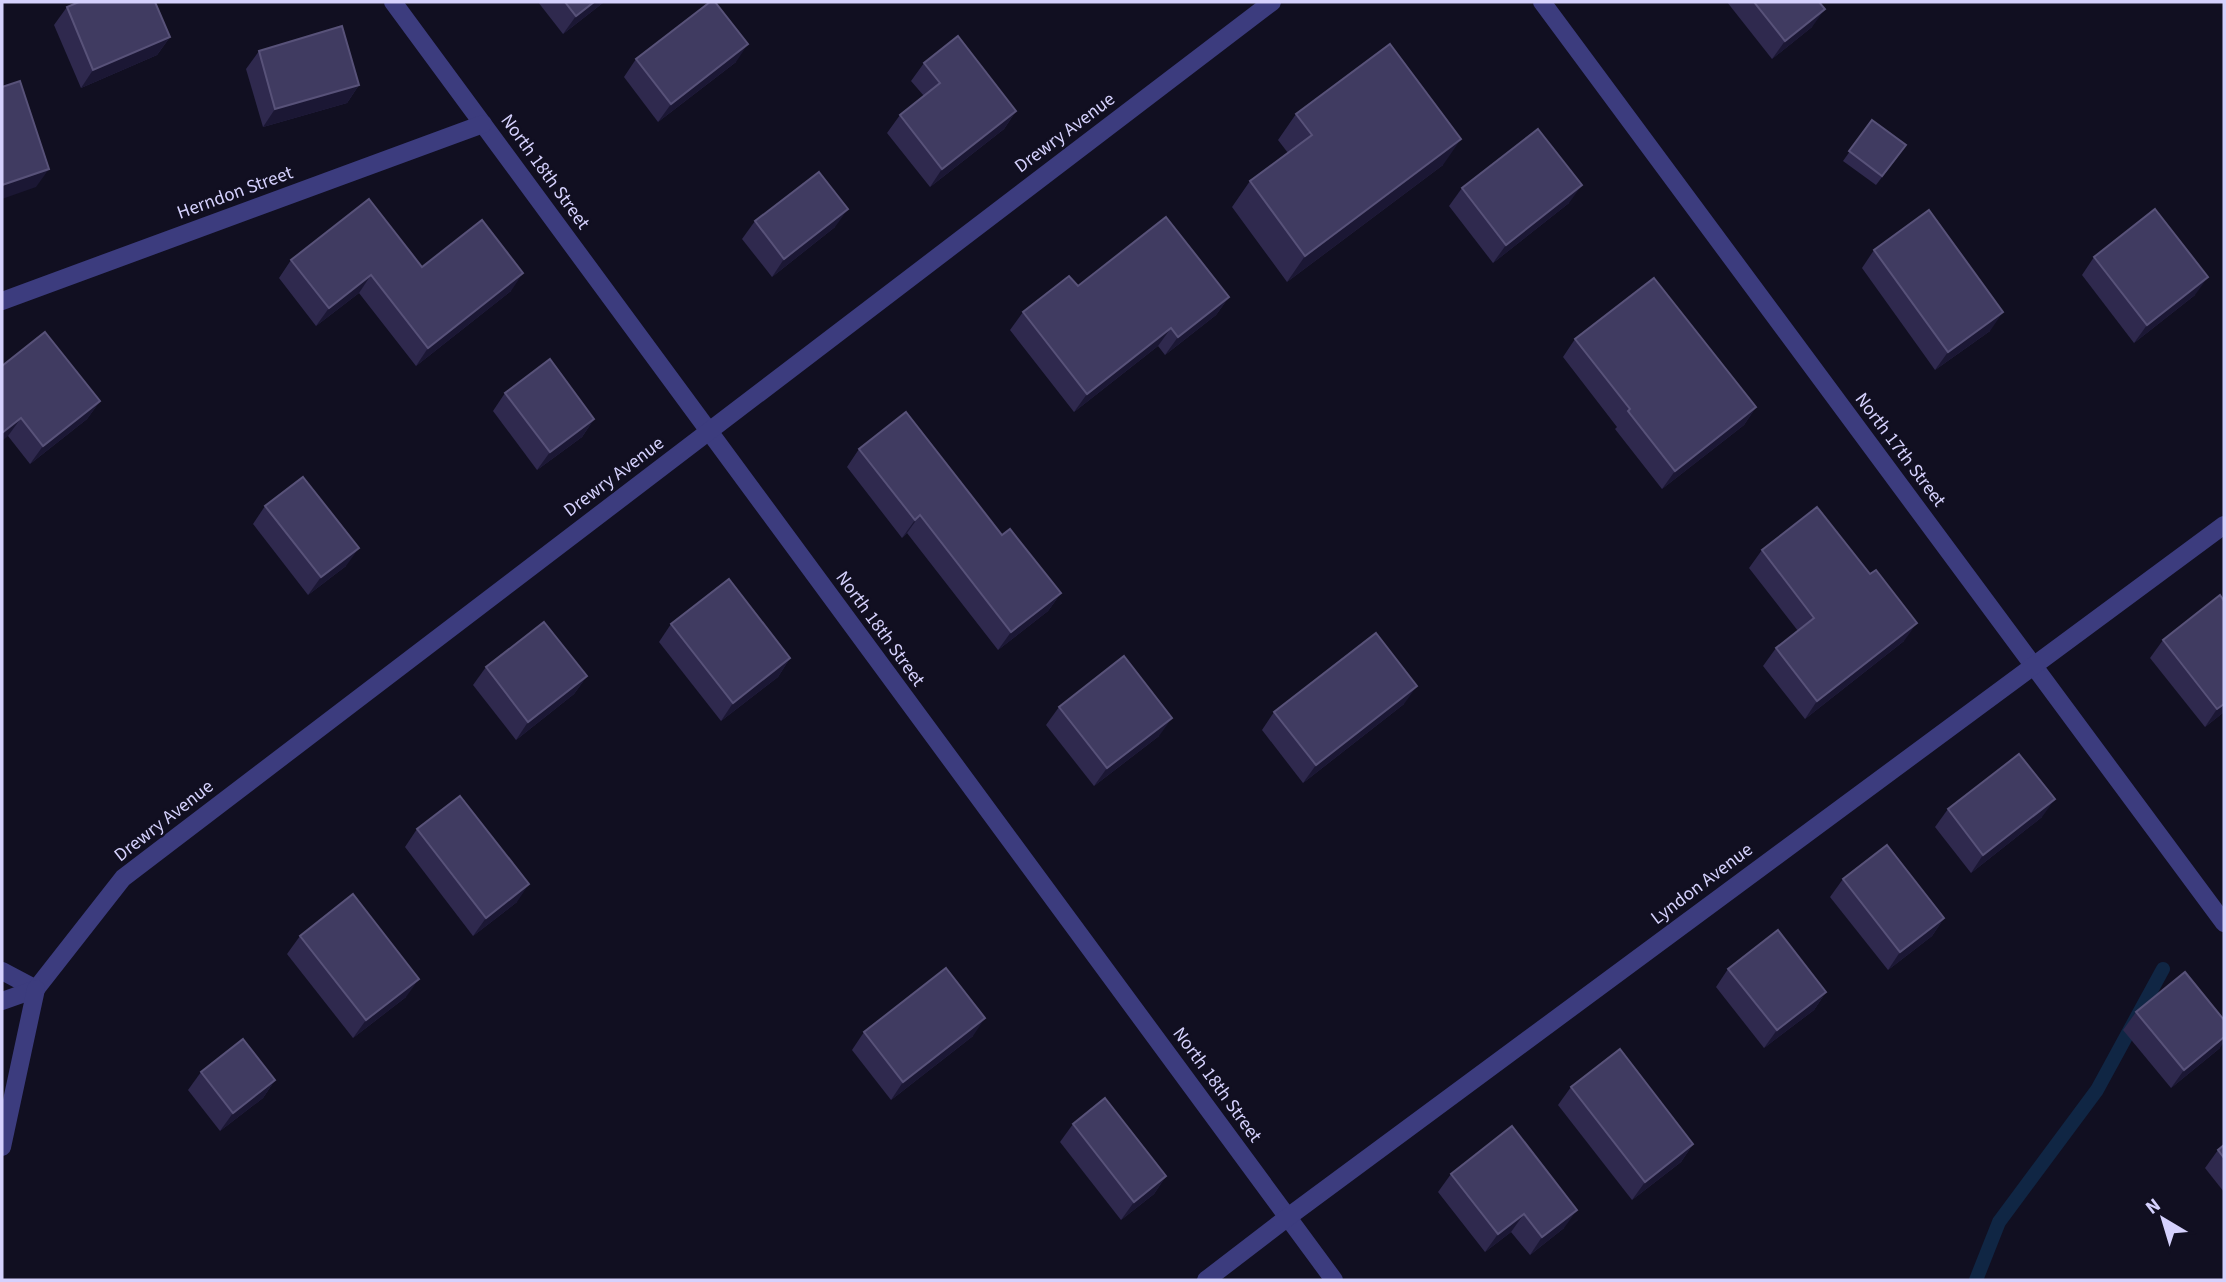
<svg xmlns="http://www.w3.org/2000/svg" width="2226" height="1282" font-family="'Source Sans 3',sans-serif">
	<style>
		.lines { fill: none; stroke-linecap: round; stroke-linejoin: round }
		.stream { stroke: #102644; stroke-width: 14 }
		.minor { stroke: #3c3c7e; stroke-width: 18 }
		.wall { fill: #2f294e }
		.shaded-wall { fill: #1b1734 }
		.building { fill: #403b61; stroke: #585279; stroke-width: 2 }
		.labels { text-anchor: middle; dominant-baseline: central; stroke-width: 5; stroke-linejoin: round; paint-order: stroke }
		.street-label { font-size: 19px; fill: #d5d1fd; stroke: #110f21 }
	</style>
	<rect width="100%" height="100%" fill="#110f21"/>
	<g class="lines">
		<polyline class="stream" points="1976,1280 1999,1222 2097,1090 2163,969"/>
		<g class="minor">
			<polyline points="393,2 1334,1280"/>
			<polyline points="1542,2 2224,923"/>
			<polyline points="2,301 483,124"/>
			<polyline points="2,971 36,989"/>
			<polyline points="2,1001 36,989 123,878 1272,2"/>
			<polyline points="2,1147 36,989"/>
			<polyline points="1206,1280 1288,1217 2224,525"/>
		</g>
	</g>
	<g class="wall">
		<polygon points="538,2 604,2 563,34"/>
		<polygon points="1727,2 1819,2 1812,27 1772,59"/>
		<polygon points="67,7 170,37 157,55 81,88 54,25"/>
		<polygon points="259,51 359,85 347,103 263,127 246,69"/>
		<polygon points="636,59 736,62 658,122 624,77"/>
		<polygon points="924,63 1016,111 1004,129 930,187 887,133 900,115 924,96 911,81"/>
		<polygon points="1296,114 1443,165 1287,282 1232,207 1250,181 1288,153 1278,140"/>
		<polygon points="1872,120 1899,155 1876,185 1843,161"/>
		<polygon points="1462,188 1569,203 1493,263 1449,206"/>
		<polygon points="755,221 835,227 772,277 742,239"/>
		<polygon points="1874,250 1990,331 1935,370 1862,268"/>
		<polygon points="2094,257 2195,295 2134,343 2082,275"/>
		<polygon points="291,260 422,267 511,291 416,366 359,293 316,326 279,278"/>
		<polygon points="1078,286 1229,297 1216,315 1165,355 1158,346 1074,412 1010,330 1023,312"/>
		<polygon points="1575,339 1756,407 1744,425 1662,489 1615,429 1617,427 1563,357"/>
		<polygon points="2,366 100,401 87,419 30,464 8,436"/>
		<polygon points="505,393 594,419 582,437 537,470 493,411"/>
		<polygon points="859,449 1002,535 1061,593 1048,611 998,650 907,533 902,538 847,467"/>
		<polygon points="265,506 346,566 308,595 253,524"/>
		<polygon points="1762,550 1870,574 1904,641 1805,719 1763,666 1776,648 1798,631 1749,568"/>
		<polygon points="671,624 790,658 778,677 721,721 659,642"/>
		<polygon points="2163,640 2224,712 2205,727 2150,658"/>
		<polygon points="486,667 587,676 574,694 516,740 473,685"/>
		<polygon points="1404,704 1303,783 1262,730 1274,712"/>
		<polygon points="1059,707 1159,736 1094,786 1046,725"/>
		<polygon points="1948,809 2042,817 1971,873 1935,827"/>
		<polygon points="417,829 517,902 473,936 405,847"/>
		<polygon points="1843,879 1944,918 1932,936 1888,970 1830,897"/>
		<polygon points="300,936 406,997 353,1038 287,954"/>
		<polygon points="1728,969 1826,992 1814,1010 1764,1048 1716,987"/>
		<polygon points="2136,1012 2220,1048 2171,1088 2123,1030"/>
		<polygon points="864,1032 973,1036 891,1100 852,1050"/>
		<polygon points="201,1072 275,1080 263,1098 220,1131 188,1090"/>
		<polygon points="1571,1087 1693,1144 1681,1162 1632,1200 1558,1105"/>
		<polygon points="1073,1124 1166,1176 1154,1194 1121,1220 1060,1142"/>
		<polygon points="2224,1145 2224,1192 2205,1168 2218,1150"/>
		<polygon points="1451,1174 1564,1228 1530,1255 1511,1232 1485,1252 1438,1192"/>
	</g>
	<g class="shaded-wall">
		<polygon points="594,2 604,2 563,34 576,16"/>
		<polygon points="1825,9 1812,27 1772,59 1785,41"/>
		<polygon points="170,37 157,55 81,88 93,70"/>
		<polygon points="748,44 736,62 658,122 671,104"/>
		<polygon points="359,85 347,103 263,127 275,109"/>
		<polygon points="1016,111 1004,129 930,187 942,169"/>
		<polygon points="1461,139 1443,165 1287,282 1305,256"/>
		<polygon points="49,169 36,187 2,199 2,185"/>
		<polygon points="1582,185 1569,203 1493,263 1506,245"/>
		<polygon points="848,209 835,227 772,277 784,259"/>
		<polygon points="523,273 511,291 416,366 428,348"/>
		<polygon points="371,275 359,293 316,326 329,308"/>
		<polygon points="2208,277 2195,295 2134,343 2147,325"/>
		<polygon points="1229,297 1216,315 1165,355 1178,337"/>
		<polygon points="2003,312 1990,331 1935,370 1948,352"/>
		<polygon points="1171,328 1158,346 1074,412 1087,394"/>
		<polygon points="100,401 87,419 30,464 43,446"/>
		<polygon points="1756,407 1744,425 1662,489 1675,471"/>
		<polygon points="21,418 8,436 2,441 2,433"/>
		<polygon points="594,419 582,437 537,470 550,452"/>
		<polygon points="920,515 907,533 902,538 915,520"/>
		<polygon points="359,548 346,566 308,595 321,577"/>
		<polygon points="1061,593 1048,611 998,650 1011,632"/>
		<polygon points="1917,623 1904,641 1805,719 1817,701"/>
		<polygon points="790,658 778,677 721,721 733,703"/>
		<polygon points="587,676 574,694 516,740 528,722"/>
		<polygon points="1417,686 1404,704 1303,783 1316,765"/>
		<polygon points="2224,704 2224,712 2205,727 2217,709"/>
		<polygon points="1172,718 1159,736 1094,786 1107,768"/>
		<polygon points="2055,799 2042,817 1971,873 1983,855"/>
		<polygon points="529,884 517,902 473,936 486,918"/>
		<polygon points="1944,918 1932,936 1888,970 1900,952"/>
		<polygon points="419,979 406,997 353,1038 366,1020"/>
		<polygon points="1826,992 1814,1010 1764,1048 1777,1030"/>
		<polygon points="985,1018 973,1036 891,1100 903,1082"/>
		<polygon points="2224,1037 2224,1042 2220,1048 2171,1088 2184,1070"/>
		<polygon points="275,1080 263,1098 220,1131 233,1113"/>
		<polygon points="1693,1144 1681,1162 1632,1200 1645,1182"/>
		<polygon points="1166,1176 1154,1194 1121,1220 1134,1202"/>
		<polygon points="1577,1210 1564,1228 1530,1255 1542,1237"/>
		<polygon points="1524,1214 1511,1232 1485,1252 1498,1234"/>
	</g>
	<g class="building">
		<polygon points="79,2 155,2 170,37 93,70 67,7"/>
		<polygon points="565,2 594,2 576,16"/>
		<polygon points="710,2 715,2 748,44 671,104 636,59"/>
		<polygon points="1754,2 1819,2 1825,9 1785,41"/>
		<polygon points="342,26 359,85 275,109 259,51"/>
		<polygon points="958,36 1016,111 942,169 900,115 940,83 924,63"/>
		<polygon points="1390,44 1461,139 1305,256 1250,181 1312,135 1296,114"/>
		<polygon points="20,81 49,169 2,185 2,87"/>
		<polygon points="1872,120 1906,145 1882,176 1849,151"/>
		<polygon points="1538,129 1582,185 1506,245 1462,188"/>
		<polygon points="819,172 848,209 784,259 755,221"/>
		<polygon points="369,199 422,267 482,220 523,273 428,348 371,275 329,308 291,260"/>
		<polygon points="2155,209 2208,277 2147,325 2094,257"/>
		<polygon points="1929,210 2003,312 1948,352 1874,250"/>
		<polygon points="1166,217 1229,297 1178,337 1171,328 1087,394 1023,312 1069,276 1078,286"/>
		<polygon points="1654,278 1756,407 1675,471 1628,411 1630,409 1575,339"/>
		<polygon points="45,332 100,401 43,446 21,418 2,433 2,366"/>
		<polygon points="550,359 594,419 550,452 505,393"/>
		<polygon points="906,412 1002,535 1010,529 1061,593 1011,632 920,515 915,520 859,449"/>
		<polygon points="303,477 359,548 321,577 265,506"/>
		<polygon points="1817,507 1870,574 1876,570 1917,623 1817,701 1776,648 1814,618 1762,550"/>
		<polygon points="729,579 790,658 733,703 671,624"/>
		<polygon points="2220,595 2224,601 2224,704 2217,709 2163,640"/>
		<polygon points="544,622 587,676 528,722 486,667"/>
		<polygon points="1376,633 1417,686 1316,765 1274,712"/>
		<polygon points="1124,656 1172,718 1107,768 1059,707"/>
		<polygon points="2019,754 2055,799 1983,855 1948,809"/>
		<polygon points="460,796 529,884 486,918 417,829"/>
		<polygon points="1887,845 1944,918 1900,952 1843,879"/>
		<polygon points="353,894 419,979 366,1020 300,936"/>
		<polygon points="1778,930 1826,992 1777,1030 1728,969"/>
		<polygon points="946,968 985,1018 903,1082 864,1032"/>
		<polygon points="2185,972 2224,1020 2224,1037 2184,1070 2136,1012"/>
		<polygon points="243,1039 275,1080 233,1113 201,1072"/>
		<polygon points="1620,1049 1693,1144 1645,1182 1571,1087"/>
		<polygon points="1105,1098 1166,1176 1134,1202 1073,1124"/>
		<polygon points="1512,1126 1577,1210 1542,1237 1524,1214 1498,1234 1451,1174"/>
		<polygon points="2224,1145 2224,1158 2218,1150"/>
	</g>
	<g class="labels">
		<g class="street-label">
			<text transform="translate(1065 133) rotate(-37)">Drewry Avenue</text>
			<text transform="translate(545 172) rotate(54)">North 18th Street</text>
			<text transform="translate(235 193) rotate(-20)">Herndon Street</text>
			<text transform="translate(1900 450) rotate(53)">North 17th Street</text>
			<text transform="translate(614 477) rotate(-37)">Drewry Avenue</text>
			<text transform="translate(880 629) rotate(54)">North 18th Street</text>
			<text transform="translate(164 821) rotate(-38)">Drewry Avenue</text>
			<text transform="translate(1702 884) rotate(-37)">Lyndon Avenue</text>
			<text transform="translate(1217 1085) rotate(54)">North 18th Street</text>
		</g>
	</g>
	<rect width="2226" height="1282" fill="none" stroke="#d5d1fd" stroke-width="7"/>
	<g transform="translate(2163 1219) rotate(322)" stroke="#110f21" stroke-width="5" paint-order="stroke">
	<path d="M0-5L12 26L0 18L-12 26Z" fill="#d5d1fd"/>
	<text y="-10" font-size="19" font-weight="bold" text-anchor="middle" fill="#d5d1fd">N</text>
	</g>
</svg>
